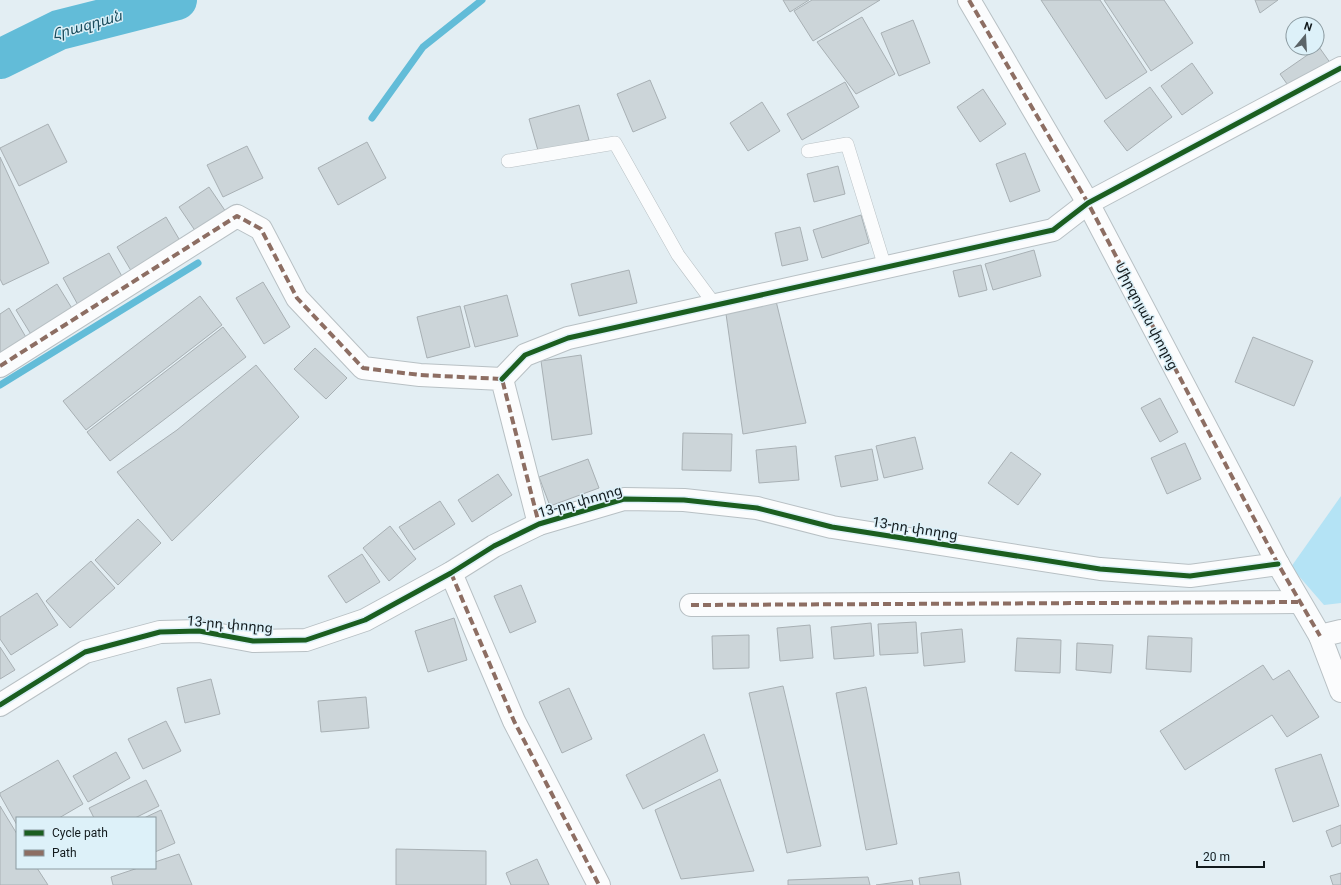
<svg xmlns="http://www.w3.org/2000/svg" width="1341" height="885" font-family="Roboto,'Noto Sans Armenian',sans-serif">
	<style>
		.green { fill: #b4e3f5 }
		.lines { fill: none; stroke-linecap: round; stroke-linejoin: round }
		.stream { stroke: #62bcd8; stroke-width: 7 }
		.river { stroke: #62bcd8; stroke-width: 40 }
		.building { fill: #ccd5d9; stroke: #a8b0b4 }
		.service-casing { stroke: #b8c0c4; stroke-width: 14 }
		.minor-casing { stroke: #b8c0c4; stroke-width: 24 }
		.secondary-casing { stroke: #b8c0c4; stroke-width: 24 }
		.service { stroke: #fbfcfd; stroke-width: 13 }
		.minor { stroke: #fbfcfd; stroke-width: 22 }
		.secondary { stroke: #fbfcfd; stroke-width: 22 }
		.quiet { stroke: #8d6e63; stroke-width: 4; stroke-dasharray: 8 4; stroke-linecap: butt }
		.cycleway-casing { stroke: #ddf1f9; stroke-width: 8 }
		.cycleway { stroke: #1b5e20; stroke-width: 5 }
		.labels { text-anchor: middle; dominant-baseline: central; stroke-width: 3; stroke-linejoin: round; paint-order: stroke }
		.street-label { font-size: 14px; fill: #121a1d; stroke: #ddf1f9 }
		.water-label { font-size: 15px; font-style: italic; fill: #1c4d5d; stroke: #ddf1f9 }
	</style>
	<rect width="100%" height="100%" fill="#e3eef3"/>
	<polygon class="green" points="1341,496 1341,603 1324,605 1291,567"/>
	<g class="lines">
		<g class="stream">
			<polyline points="372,118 423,47 482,0"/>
			<polyline points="0,385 198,263"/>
		</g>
		<polyline class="river" points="0,59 59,30 177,0"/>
	</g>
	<g class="building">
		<polygon points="783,0 809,0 790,12"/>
		<polygon points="812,0 880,0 813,41 794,11"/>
		<polygon points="1041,0 1100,0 1147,72 1106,99"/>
		<polygon points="1104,0 1164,0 1193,43 1151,71"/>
		<polygon points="1255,0 1278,0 1260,13"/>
		<polygon points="862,17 895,74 856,94 817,42"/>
		<polygon points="913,20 930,63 899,76 881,33"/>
		<polygon points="1319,47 1331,64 1292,91 1280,74"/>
		<polygon points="1192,63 1213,93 1182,115 1161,86"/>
		<polygon points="650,80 666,118 633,132 617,94"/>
		<polygon points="845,82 859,107 802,140 787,114"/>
		<polygon points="1150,87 1172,117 1127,151 1104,121"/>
		<polygon points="983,89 1006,124 980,142 957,107"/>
		<polygon points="762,102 780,131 748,151 730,123"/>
		<polygon points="579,105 589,140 539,154 529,119"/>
		<polygon points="48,124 67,162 19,186 0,148"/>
		<polygon points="367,142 386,178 338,205 318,168"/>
		<polygon points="247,146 263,178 223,197 207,165"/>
		<polygon points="1025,153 1040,191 1010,202 996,164"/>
		<polygon points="0,157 49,263 3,285 0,279"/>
		<polygon points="838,166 845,194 814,202 807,174"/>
		<polygon points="209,187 226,212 196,232 179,207"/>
		<polygon points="861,215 869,243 822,258 813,230"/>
		<polygon points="166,217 182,244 133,274 117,247"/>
		<polygon points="800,227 808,260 782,266 775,233"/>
		<polygon points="1034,250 1041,276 993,290 985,264"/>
		<polygon points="109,253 124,280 78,305 63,278"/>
		<polygon points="981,265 987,290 959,297 953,271"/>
		<polygon points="629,270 637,303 579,316 571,284"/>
		<polygon points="263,282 290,327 264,344 236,298"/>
		<polygon points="57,284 73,310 32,336 16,310"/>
		<polygon points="507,295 518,336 475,347 464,306"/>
		<polygon points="200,296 222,325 86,430 63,401"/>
		<polygon points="775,297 806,423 743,434 725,307"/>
		<polygon points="460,306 470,347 427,358 417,317"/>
		<polygon points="9,308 27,339 0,355 0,314"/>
		<polygon points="223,327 246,357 110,461 87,432"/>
		<polygon points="1253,337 1313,361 1294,406 1235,382"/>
		<polygon points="315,348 347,378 326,399 294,369"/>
		<polygon points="581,355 592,434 552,440 541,361"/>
		<polygon points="256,365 299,417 172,541 117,472 177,430"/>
		<polygon points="1160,398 1178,432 1160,442 1141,408"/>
		<polygon points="683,433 732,434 731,471 682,470"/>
		<polygon points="915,437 923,469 884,478 876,446"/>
		<polygon points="1185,443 1201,479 1167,494 1151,458"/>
		<polygon points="796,446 799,480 759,483 756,450"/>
		<polygon points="872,449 878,480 841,487 835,456"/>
		<polygon points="1011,452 1041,474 1018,505 988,483"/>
		<polygon points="588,459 599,488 550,506 539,477"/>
		<polygon points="498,474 512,495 472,522 458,500"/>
		<polygon points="440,501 455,524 414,550 399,527"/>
		<polygon points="138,519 161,543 118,585 95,560"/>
		<polygon points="390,526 416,559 389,581 363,548"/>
		<polygon points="362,554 380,582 346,603 328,576"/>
		<polygon points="91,561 115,588 70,628 46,601"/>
		<polygon points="521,585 536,622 510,633 494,596"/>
		<polygon points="37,593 58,625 11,655 0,639 0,617"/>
		<polygon points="454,618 467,660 428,672 415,631"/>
		<polygon points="916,622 918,653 880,655 878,624"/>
		<polygon points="871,623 874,656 834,659 831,627"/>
		<polygon points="810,625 813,658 780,661 777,628"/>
		<polygon points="962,629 965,662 924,666 921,633"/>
		<polygon points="749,635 749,668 713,669 712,636"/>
		<polygon points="1148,636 1192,638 1191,672 1146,669"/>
		<polygon points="1017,638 1061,640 1060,673 1015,671"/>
		<polygon points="1077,643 1113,645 1111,673 1076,670"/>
		<polygon points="0,647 15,670 0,679"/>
		<polygon points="1263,665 1273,680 1289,670 1319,717 1287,737 1272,715 1185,770 1160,731"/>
		<polygon points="211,679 220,714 185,723 177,688"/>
		<polygon points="783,686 821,846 787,853 749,693"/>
		<polygon points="866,687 897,844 866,850 836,693"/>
		<polygon points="569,688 592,739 562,753 539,702"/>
		<polygon points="366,697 369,728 321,732 318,701"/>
		<polygon points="166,721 181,751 143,769 128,739"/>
		<polygon points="704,734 718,771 643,809 626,775"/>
		<polygon points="116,752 130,778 88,802 73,776"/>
		<polygon points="1321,754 1339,806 1293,822 1275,769"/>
		<polygon points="58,760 83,804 59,818 17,818 17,825 0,795 0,793"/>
		<polygon points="720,779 754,871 681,879 655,810"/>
		<polygon points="146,780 159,806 135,818 94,818 89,808"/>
		<polygon points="0,806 17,834 17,868 37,868 48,885 0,885"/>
		<polygon points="161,810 175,843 155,852 155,818 144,818"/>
		<polygon points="1341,825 1341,843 1332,847 1326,831"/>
		<polygon points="396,849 486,851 486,885 396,885"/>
		<polygon points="179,854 192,885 113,885 111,877 138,868 155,868 155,862"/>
		<polygon points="537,859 549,885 511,885 506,873"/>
		<polygon points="959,872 961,885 920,885 919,878"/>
		<polygon points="1341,873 1341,885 1333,885 1330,876"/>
		<polygon points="868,877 870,885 788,885 788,880"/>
		<polygon points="912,880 913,885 876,885"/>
	</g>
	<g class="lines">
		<g class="service-casing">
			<g id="service">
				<polyline points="808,151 847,144 885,267"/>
				<polyline points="508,161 615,143 678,255 715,305"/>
			</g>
		</g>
		<g class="minor-casing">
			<g id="minor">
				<polyline points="969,0 1088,203 1278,564 1320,636"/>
				<polyline points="0,366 237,216 261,229 297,298 363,368 420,375 502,379 539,524"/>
				<polyline points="502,379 525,355 568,338 1053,230 1088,203 1341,68"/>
				<polyline points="451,573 514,721 599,885"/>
				<polyline points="691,605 1298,602"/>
				<polyline points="0,705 85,652 160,632 199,631 253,641 306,640 365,620 451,573 494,546 539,524 624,499 684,500 757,508 832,527 1100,569 1190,576 1278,564"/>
			</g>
		</g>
		<g class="secondary-casing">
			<polyline id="secondary" points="1341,631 1320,636 1341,691"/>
		</g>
		<use href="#service" class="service"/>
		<use href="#minor" class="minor"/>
		<use href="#secondary" class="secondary"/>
		<g class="quiet">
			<polyline points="969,0 1088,203 1278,564 1320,636"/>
			<polyline points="0,366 237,216 261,229 297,298 363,368 420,375 502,379 539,524"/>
			<polyline points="451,573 514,721 599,885"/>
			<polyline points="691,605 1298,602"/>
		</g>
		<g class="cycleway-casing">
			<g id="cycleway">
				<polyline points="502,379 525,355 568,338 1053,230 1088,203 1341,68"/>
				<polyline points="0,705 85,652 160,632 199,631 253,641 306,640 365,620 451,573 494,546 539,524 624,499 684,500 757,508 832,527 1100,569 1190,576 1278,564"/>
			</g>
		</g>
		<use href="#cycleway" class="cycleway"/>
	</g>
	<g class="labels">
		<g class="street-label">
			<text transform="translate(1147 316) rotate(62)">Միրզոյան փողոց</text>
			<text transform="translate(580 501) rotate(-16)">13-րդ փողոց</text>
			<text transform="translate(915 528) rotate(9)">13-րդ փողոց</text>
			<text transform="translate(230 624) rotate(5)">13-րդ փողոց</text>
		</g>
		<g class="water-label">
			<text transform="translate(87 25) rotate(-16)">Հրազդան</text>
		</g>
	</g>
	<rect x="16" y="817" width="140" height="52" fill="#ddf1f9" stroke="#8c9ba1"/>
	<rect x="24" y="830" width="20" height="6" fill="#1b5e20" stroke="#8c9ba1"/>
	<text x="52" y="837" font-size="12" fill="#121a1d">Cycle path</text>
	<rect x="24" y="850" width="20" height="6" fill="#8d6e63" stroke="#8c9ba1"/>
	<text x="52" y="857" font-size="12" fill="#121a1d">Path</text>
	<g transform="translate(1305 36) rotate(18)"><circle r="19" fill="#ddf1f9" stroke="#8c9ba1"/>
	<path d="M0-3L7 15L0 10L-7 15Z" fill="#5b6468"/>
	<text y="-6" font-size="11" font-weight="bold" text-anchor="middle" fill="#121a1d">N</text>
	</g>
	<path d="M1197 861v6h67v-6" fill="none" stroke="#121a1d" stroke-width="2"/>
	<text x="1203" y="861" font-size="12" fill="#121a1d" stroke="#ddf1f9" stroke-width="3" paint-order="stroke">20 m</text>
</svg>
